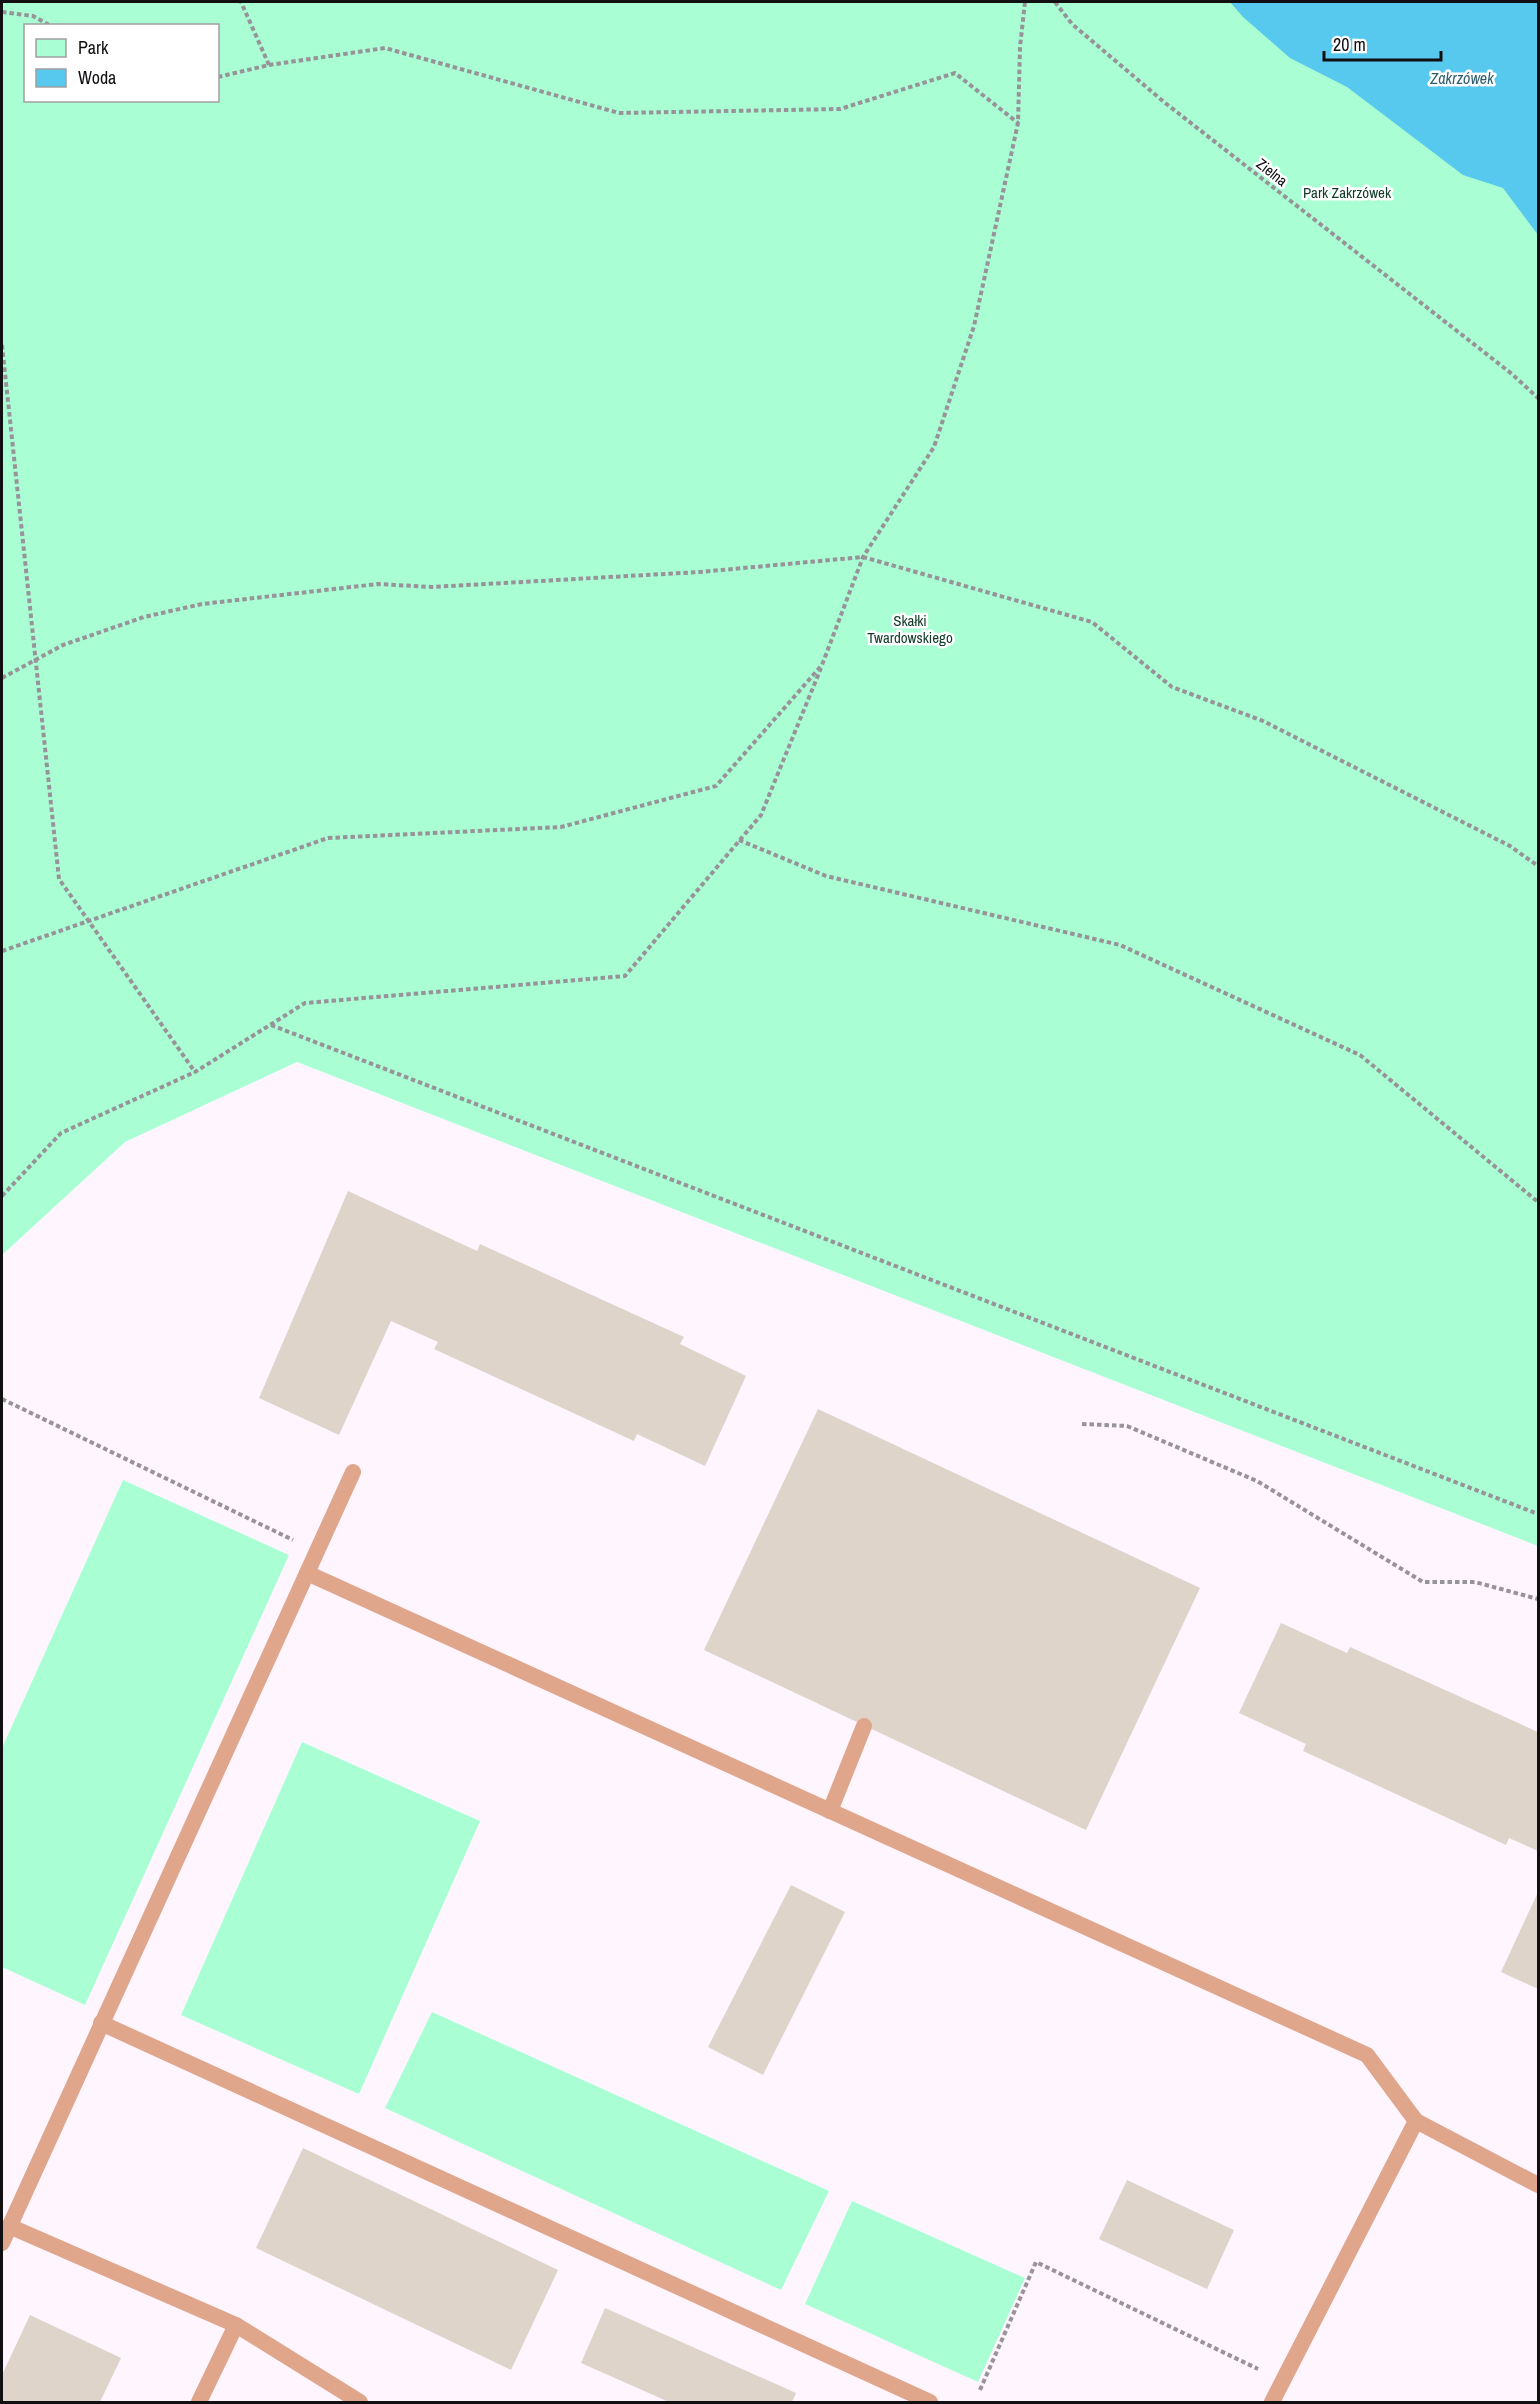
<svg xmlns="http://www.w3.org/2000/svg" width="1540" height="2404" font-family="'Archivo Narrow',sans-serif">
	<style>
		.green { fill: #a9ffd3; fill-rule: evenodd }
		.water { fill: #57c9ee }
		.building { fill: #dfd4c9 }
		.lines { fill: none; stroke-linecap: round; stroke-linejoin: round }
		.path { stroke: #989299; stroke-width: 4; stroke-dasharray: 4.5 3; stroke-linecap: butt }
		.service { stroke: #e0a68c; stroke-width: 16 }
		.labels { text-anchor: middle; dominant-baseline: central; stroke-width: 5; stroke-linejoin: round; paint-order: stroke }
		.street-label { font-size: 15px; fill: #120f13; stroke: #fff }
		.park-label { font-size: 15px; fill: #113c29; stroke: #fff }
		.water-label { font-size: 16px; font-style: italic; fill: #2f5f6f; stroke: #fff }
	</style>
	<rect width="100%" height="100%" fill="#fef5ff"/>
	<g class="green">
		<path d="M2,2H1538V1546L297,1062L125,1142L2,1255ZM26,26H218V100H26Z"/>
		<polygon points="123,1480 289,1555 85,2005 2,1967 2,1748"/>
		<polygon points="302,1742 480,1821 359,2094 181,2015"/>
		<polygon points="432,2012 829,2191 781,2290 385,2108"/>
		<polygon points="852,2201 1025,2278 978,2382 805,2304"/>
	</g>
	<polygon class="water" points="1230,2 1538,2 1538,235 1503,188 1463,175 1347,87 1290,58 1243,17"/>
	<g class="building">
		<polygon points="348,1191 477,1251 480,1244 684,1337 680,1344 746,1376 705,1466 637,1434 634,1441 434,1349 438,1342 391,1321 339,1435 259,1398"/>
		<polygon points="818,1409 1200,1588 1086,1830 704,1650"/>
		<polygon points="1281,1623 1347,1653 1350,1647 1538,1732 1538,1851 1509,1838 1506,1845 1303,1751 1306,1744 1239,1713"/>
		<polygon points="791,1885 845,1912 763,2075 708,2047"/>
		<polygon points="1538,1892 1538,1989 1501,1972"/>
		<polygon points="303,2148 558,2270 511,2370 256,2248"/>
		<polygon points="1127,2180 1234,2230 1207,2289 1099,2239"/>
		<polygon points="605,2308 796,2393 792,2402 669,2402 581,2363"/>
		<polygon points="30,2315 121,2358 100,2402 2,2402 2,2375"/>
	</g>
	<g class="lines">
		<g class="path">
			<polyline points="1055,2 1072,24 1164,102 1512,374 1538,398"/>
			<polyline points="2,12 33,16 51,26"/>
			<polyline points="269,65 385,48 619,113 840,109 955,73 1018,123"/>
			<polyline points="218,77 269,65 241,2"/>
			<polyline points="2,345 59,879 195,1072"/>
			<polyline points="2,678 63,645 144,617 202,604 378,584 432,587 700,572 863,557 1092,622 1172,687 1263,721 1510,846 1538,866"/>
			<polyline points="739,840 826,876 1120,945 1360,1055 1538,1202"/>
			<polyline points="2,951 328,838 561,827 716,786 822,665 863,557 934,447 974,326 1018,123 1020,47 1025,2"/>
			<polyline points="271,1025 1538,1514"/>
			<polyline points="2,1196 61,1133 195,1072 305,1003 625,976 761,815 821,668"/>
			<polyline points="2,1399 293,1540"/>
			<polyline points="1082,1424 1127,1426 1257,1481 1423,1582 1475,1582 1538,1599"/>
			<polyline points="980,2390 1036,2262 1258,2369"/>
		</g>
		<g class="service">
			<polyline points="307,1573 1367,2055 1416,2121"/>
			<polyline points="830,1811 864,1726"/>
			<polyline points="101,2023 930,2402"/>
			<polyline points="9,2226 236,2325 360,2402"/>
			<polyline points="2,2243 353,1472"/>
			<polyline points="199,2402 236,2325"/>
			<polyline points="1272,2402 1416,2121 1538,2185"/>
		</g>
	</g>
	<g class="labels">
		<g class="street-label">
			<text transform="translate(1272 172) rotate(38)">Zielna</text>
		</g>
		<g class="park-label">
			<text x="1347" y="192">Park Zakrzówek</text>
			<text x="910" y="620">Skałki<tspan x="910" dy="17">Twardowskiego</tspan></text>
		</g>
		<g class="water-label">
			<text x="1462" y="78">Zakrzówek</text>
		</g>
	</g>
	<rect width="1540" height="2404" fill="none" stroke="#120f13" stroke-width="6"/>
	<rect x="24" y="24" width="195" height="78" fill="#ffffff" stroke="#a09fa1" stroke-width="1.5"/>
	<rect x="36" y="39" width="30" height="18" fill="#a9ffd3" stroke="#a09fa1" stroke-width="1.5"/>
	<text x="78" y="54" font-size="18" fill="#120f13">Park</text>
	<rect x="36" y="69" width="30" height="18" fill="#57c9ee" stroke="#a09fa1" stroke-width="1.5"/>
	<text x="78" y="84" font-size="18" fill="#120f13">Woda</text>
	<path d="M1324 51v9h117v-9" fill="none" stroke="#120f13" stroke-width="3"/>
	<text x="1333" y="51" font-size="18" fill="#120f13" stroke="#ffffff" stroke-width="4.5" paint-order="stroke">20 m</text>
</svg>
